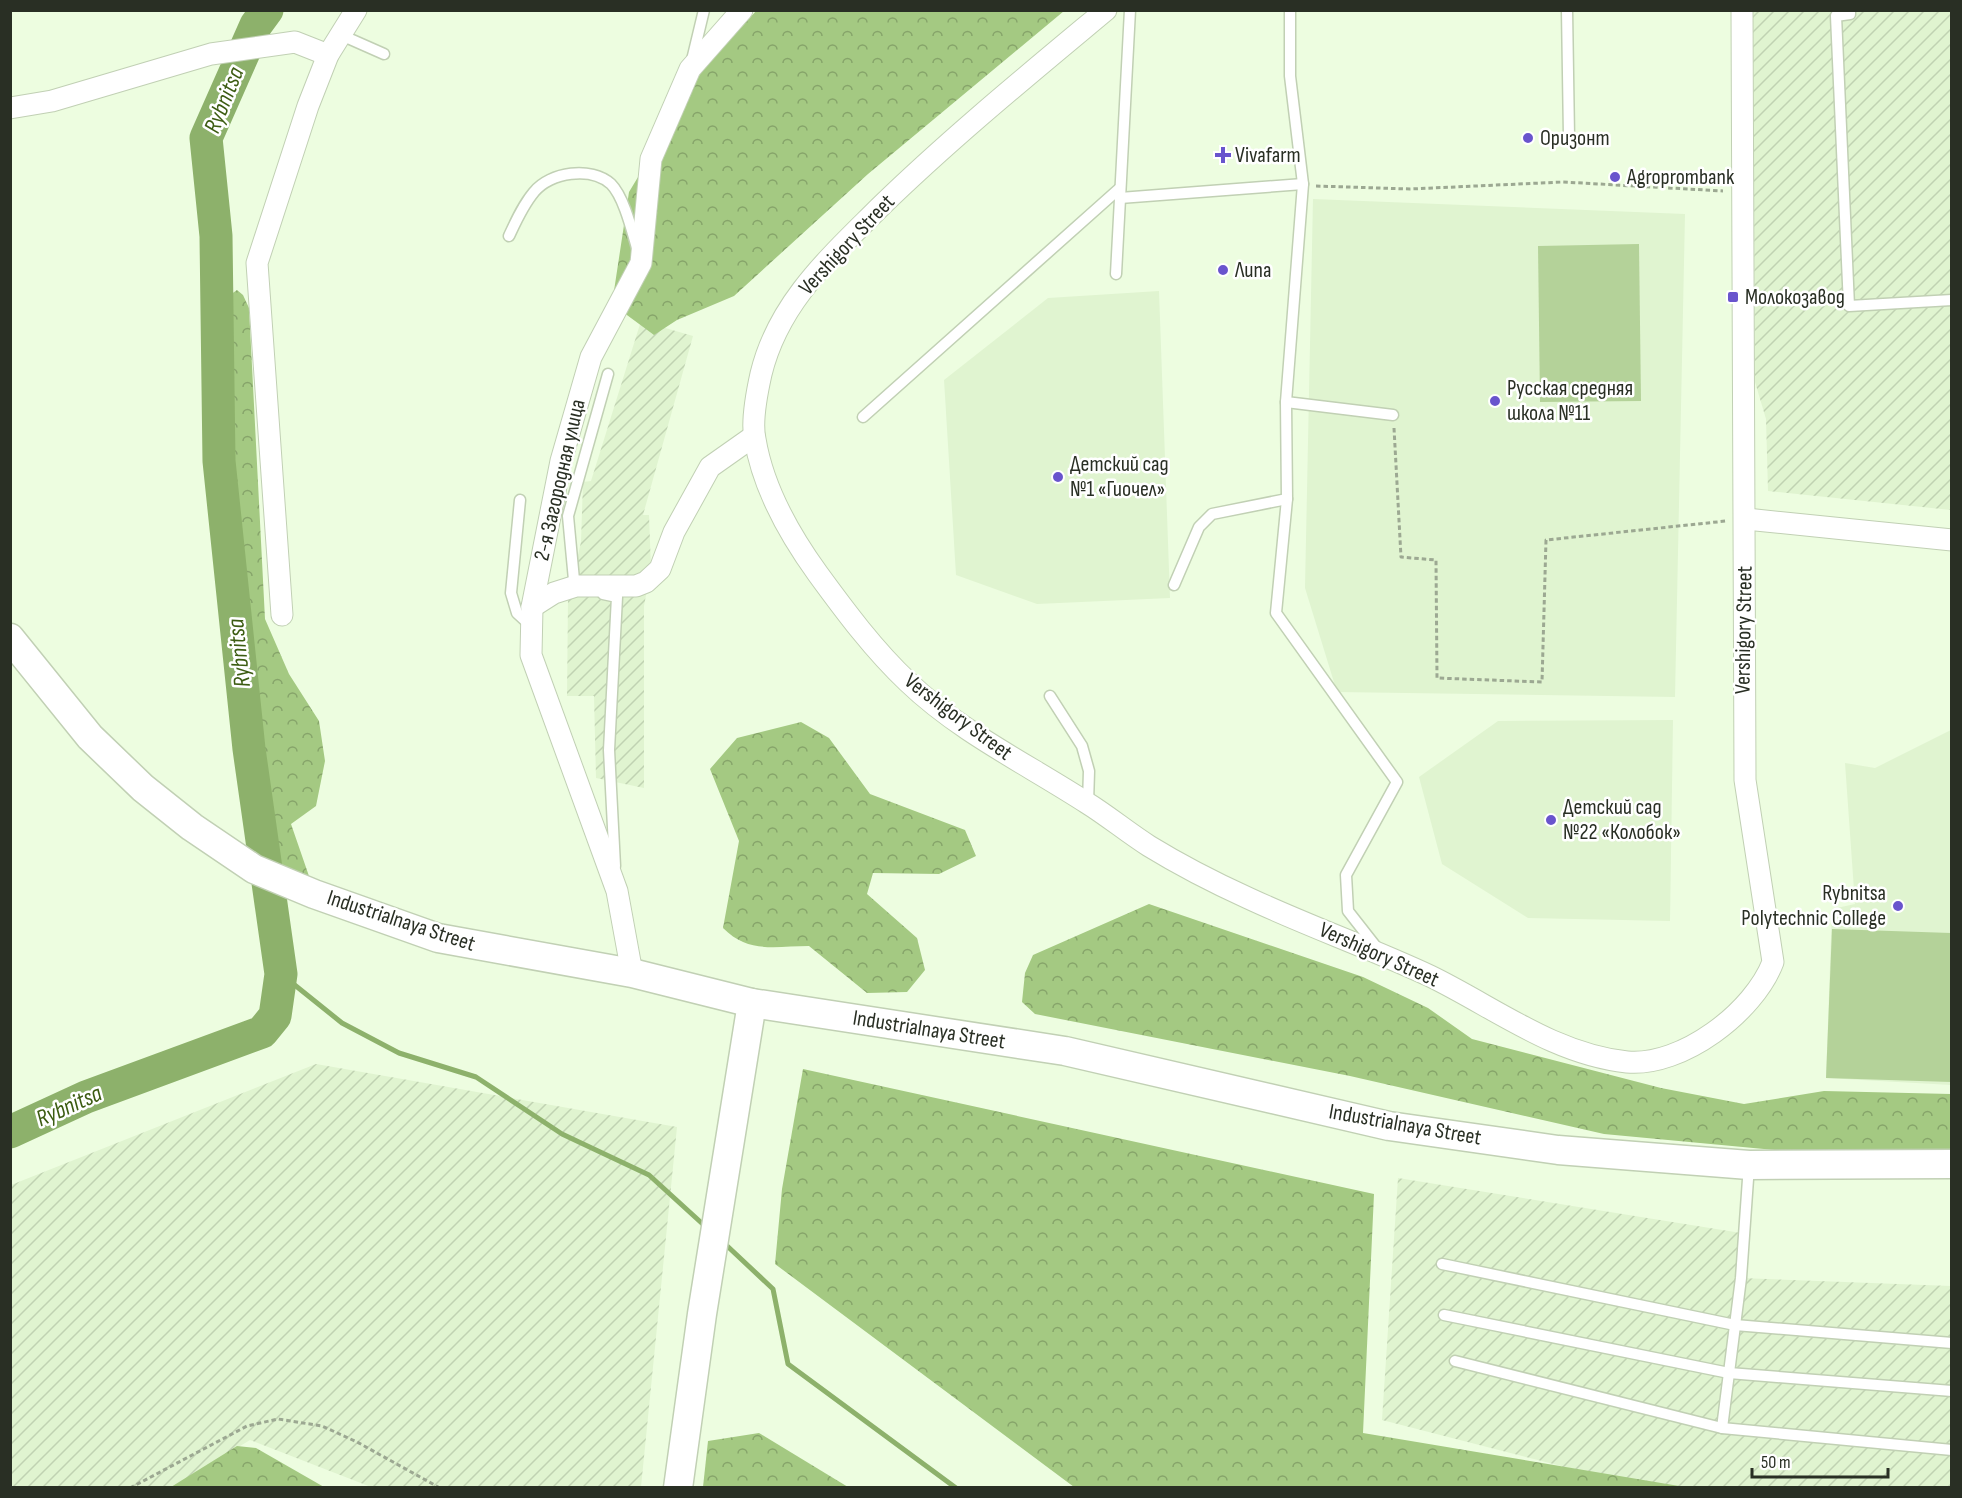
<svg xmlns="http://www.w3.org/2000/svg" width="1962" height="1498" font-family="'Sofia Sans Condensed',sans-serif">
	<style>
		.built { fill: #e0f4d0 }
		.industrial { fill: url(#industrial-furrows) }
		.green { fill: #b4d299 }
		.forest { fill: url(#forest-crowns) }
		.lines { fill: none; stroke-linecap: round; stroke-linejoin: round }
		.stream { stroke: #8db16b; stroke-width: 5 }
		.river { stroke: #8db16b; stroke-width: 33 }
		.lane-casing { stroke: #c1d0b4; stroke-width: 13 }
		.street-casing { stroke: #c1d0b4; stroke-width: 23 }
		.secondary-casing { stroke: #c1d0b4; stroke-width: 31 }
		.path { stroke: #9ca892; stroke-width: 3; stroke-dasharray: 4.5 3; stroke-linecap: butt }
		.lane { stroke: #fff; stroke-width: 10 }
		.street { stroke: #fff; stroke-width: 21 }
		.secondary { stroke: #fff; stroke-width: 28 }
		.poi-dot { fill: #6954cd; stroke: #fff; stroke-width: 2 }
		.labels { text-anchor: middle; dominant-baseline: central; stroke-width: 5; stroke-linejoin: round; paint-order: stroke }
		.poi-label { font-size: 22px; fill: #292f24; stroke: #fff; text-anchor: start }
		.street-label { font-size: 22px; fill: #292f24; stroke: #fff }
		.water-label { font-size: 24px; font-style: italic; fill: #3c5c12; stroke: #fff }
	</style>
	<defs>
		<pattern id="industrial-furrows" width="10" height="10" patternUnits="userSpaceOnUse" patternTransform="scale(1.5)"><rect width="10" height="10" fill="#e0f4d0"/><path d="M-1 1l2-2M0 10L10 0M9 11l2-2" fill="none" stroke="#c0d2b2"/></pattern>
		<pattern id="forest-crowns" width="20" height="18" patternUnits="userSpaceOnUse" patternTransform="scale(1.5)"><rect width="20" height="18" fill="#a4c982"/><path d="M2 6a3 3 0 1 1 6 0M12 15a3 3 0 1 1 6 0" fill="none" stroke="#86a46a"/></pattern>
	</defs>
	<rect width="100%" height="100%" fill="#edfde0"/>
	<g class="built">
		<polygon points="1313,199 1685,214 1675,697 1337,692 1305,588"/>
		<polygon points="1159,291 1170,598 1037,604 956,575 944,380 1048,298"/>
		<polygon points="1673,720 1670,921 1528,918 1442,864 1419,777 1498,721"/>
		<polygon points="1951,730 1951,1085 1826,1078 1832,909 1855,904 1845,763 1875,768"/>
	</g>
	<g class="industrial">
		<polygon points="1753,11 1951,11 1951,510 1768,491 1766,419 1755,382"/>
		<polygon points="641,321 693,336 643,515 649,515 651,568 644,606 644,788 596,778 594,696 567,696 568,599 581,542 583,482 591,481"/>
		<polygon points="316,1064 677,1127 641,1487 371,1487 250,1440 173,1487 11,1488 11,1185"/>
		<polygon points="1398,1178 1741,1233 1741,1278 1951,1286 1951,1487 1643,1487 1382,1420"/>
	</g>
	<g class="green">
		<polygon points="1639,244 1641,401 1540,402 1538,246"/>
		<polygon points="1832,929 1951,933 1951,1082 1826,1078"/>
	</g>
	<g class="forest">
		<polygon points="756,11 1064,11 868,174 734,296 677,320 654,335 612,304 629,192 702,71"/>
		<polygon points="237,290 243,295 249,308 265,619 289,674 319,721 325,761 316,806 291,824 310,879 282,879 272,859 262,803 226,449 230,295"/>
		<path d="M801,722L829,738L870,794L965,830L976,856L939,874L873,873L867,894L917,938L925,970L907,992L867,993L809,946C775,946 749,954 723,928L739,841L710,769L737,738Z"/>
		<polygon points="1149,904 1363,977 1428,1008 1472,1039 1661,1088 1744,1104 1824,1091 1951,1094 1951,1155 1797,1152 1604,1134 1350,1076 1035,1014 1022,1002 1025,973 1033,955"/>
		<polygon points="803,1069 1374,1194 1363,1433 1685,1487 1074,1487 775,1264 782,1189"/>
		<polygon points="759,1433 848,1487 703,1487 708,1441"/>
		<polygon points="237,1446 256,1448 324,1487 171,1487"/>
	</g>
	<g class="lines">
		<g class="stream">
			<polyline points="281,974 342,1023 399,1053 476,1077 562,1134 649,1175 706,1227"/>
			<polyline points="724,1243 773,1289 788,1364 956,1488"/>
		</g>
		<polyline class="river" points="10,1132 86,1097 262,1032 275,1016 281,974 249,749 219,461 216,236 206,138 256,25 267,10"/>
		<g class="lane-casing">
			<g id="lane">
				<polyline points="1290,10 1290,76 1303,184 1286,402 1287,499 1276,613 1397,782 1346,875 1348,911 1377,948"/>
				<polyline points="1567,10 1569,137"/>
				<polyline points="1850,10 1850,14 1836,16 1849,306 1952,300"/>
				<polyline points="341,35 384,54"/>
				<polyline points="692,60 704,10"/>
				<polyline points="1120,198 1303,184"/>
				<path d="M509,236C516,221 523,205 534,192C550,172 591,166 611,184C624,197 632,231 637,248"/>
				<polyline points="1116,274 1130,10"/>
				<polyline points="1286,402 1393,415"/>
				<polyline points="863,417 1120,188"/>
				<polyline points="520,500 511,593 517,613 530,625"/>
				<polyline points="1174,585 1199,527 1212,514 1287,499"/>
				<polyline points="579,588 574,580 568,516 608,374"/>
				<polyline points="603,594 617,597 609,750 615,866"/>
				<polyline points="1050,696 1082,746 1089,771 1088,803"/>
				<polyline points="1749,1165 1741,1278 1722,1428 1952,1450"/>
				<polyline points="1442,1264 1735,1325 1952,1343"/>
				<polyline points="1444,1315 1729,1373 1952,1391"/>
				<polyline points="1455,1361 1722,1428"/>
			</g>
		</g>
		<g class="street-casing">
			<g id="street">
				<path d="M1106,10C1028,75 951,138 879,208C830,257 778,303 761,374C757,392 751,421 755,439C763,488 789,534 818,574C845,611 874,650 908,682C960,732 1027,764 1087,803C1108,816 1127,832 1149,846C1180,865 1215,883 1248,898C1308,926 1370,948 1430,976C1494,1007 1553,1054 1627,1062C1682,1067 1754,1012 1773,962L1745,780L1742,10"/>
				<polyline points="10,108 52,101 211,54 295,42 328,55"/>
				<polyline points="1746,519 1952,540"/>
				<polyline points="532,607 554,593 576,586 636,586 646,582 660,569 674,532 710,467 754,436"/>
				<polyline points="282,615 257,263 308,106 328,55 356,10"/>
				<polyline points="632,973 617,891 531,655 532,607 561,461 591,357 641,263 651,159 690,69 742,10"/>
			</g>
		</g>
		<g class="secondary-casing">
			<g id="secondary">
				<polyline points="10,638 90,737 143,788 192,827 254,869 314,894 438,938 632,973 752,1003 1065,1051 1389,1126 1558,1150 1749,1165 1952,1164"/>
				<polyline points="678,1488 702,1314 752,1003"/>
			</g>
		</g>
		<g class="path">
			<polyline points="1316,186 1410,189 1563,182 1723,191"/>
			<polyline points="1394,428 1401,557 1436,560 1437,678 1542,682 1546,540 1726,521"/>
			<polyline points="130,1488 247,1426 278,1419 322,1426 357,1442 440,1488"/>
		</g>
		<use href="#lane" class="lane"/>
		<use href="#street" class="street"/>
		<use href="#secondary" class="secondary"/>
	</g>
	<g class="poi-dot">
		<circle cx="1528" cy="138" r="6"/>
		<path d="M1220 146h6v6h6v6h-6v6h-6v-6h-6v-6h6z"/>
		<circle cx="1615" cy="177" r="6"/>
		<circle cx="1223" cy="270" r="6"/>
		<rect x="1727" y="291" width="12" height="12" rx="3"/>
		<circle cx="1495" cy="401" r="6"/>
		<circle cx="1058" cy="477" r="6"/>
		<circle cx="1551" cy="820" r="6"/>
		<circle cx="1898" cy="906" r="6"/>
	</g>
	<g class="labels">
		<g class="poi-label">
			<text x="1540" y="138">Оризонт</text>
			<text x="1235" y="155">Vivafarm</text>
			<text x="1627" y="177">Agroprombank</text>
			<text x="1235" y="270">Липа</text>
			<text x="1745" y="297">Молокозавод</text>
			<text x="1507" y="388">Русская средняя<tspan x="1507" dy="25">школа №11</tspan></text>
			<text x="1070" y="464">Детский сад<tspan x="1070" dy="25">№1 «Гиочел»</tspan></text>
			<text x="1563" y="807">Детский сад<tspan x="1563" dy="25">№22 «Колобок»</tspan></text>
			<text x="1886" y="893" text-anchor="end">Rybnitsa<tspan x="1886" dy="25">Polytechnic College</tspan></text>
		</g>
		<g class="street-label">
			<text transform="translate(847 245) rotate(-47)">Vershigory Street</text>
			<text transform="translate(560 480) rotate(-77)">2-я Загородная улица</text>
			<text transform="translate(1744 630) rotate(-89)">Vershigory Street</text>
			<text transform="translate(958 717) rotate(37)">Vershigory Street</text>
			<text transform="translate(401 921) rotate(18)">Industrialnaya Street</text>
			<text transform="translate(1379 955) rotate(24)">Vershigory Street</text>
			<text transform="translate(929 1030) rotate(9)">Industrialnaya Street</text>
			<text transform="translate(1405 1125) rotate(10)">Industrialnaya Street</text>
		</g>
		<g class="water-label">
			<text transform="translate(224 100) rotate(-68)">Rybnitsa</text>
			<text transform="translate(239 653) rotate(-96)">Rybnitsa</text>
			<text transform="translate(69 1106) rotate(-24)">Rybnitsa</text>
		</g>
	</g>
	<rect width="1962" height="1498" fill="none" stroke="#292f24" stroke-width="24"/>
	<path d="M1752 1468v9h136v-9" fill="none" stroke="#292f24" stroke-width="3"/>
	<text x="1761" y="1468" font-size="18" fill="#292f24" stroke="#ffffff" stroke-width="4.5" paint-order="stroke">50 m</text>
</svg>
